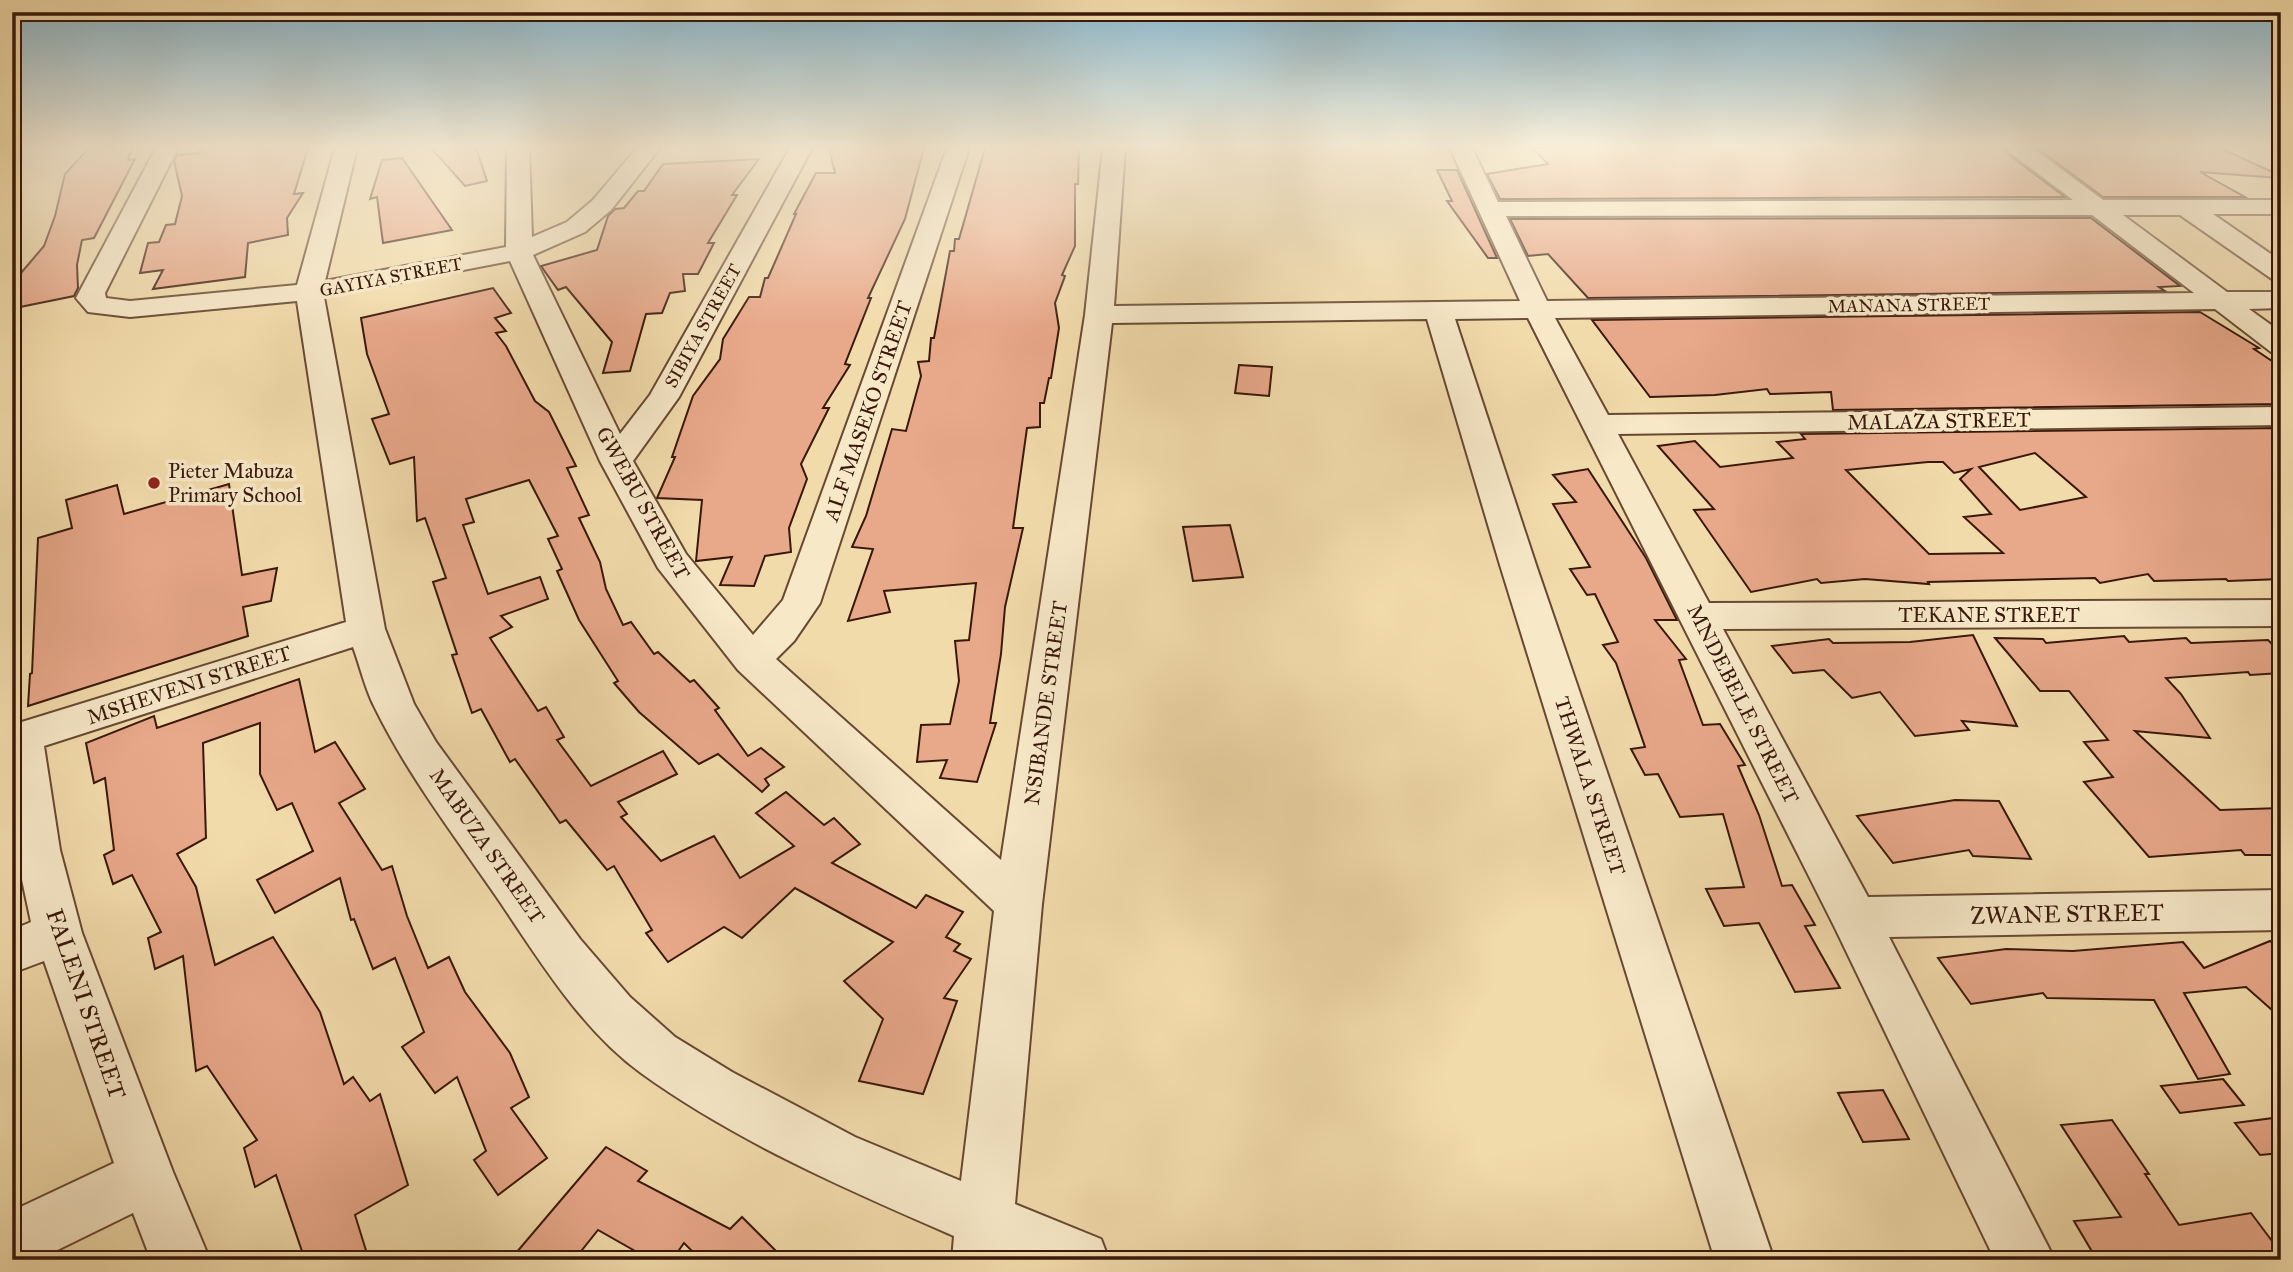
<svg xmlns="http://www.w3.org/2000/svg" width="2293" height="1272" font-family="'IM FELL Great Primer',serif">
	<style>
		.building { fill: #e8a88a; stroke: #39180a; stroke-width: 2; fill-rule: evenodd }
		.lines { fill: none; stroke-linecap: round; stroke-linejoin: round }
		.minor-casing { stroke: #674932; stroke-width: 4 }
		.minor { fill: #f7e8c8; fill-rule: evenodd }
		.poi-dot { fill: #8f2418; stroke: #f7e8c8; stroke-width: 2.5 }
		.labels { text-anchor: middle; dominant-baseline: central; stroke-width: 7; stroke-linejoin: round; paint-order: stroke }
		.far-street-label { font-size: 18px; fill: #39180a; stroke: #f7e8c8 }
		.street-label { font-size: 21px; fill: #39180a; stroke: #f7e8c8 }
		.poi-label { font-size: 21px; fill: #39180a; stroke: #f7e8c8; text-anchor: start }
		.near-street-label { font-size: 24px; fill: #39180a; stroke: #f7e8c8 }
	</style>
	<rect width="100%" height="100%" fill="#f2dbab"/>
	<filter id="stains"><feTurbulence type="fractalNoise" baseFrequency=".00286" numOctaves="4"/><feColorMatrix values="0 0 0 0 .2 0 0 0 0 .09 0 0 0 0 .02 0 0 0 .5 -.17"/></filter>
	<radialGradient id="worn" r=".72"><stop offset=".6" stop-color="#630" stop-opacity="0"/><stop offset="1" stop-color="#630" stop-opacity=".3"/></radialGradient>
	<g class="building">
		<polygon points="89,148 132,148 128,160 135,159 94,238 82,240 77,265 78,288 74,296 20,307 21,273 44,246 55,216 65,174"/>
		<polygon points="202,148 308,148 294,194 303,193 287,218 288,235 248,243 245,277 153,289 163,270 140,273 148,243 159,242 166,225 175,224 182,196 174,161 177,155 199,153"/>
		<polygon points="431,148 476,148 487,181 465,186"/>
		<polygon points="829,148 924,148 905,219 868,298 871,298 845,364 850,365 823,408 829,408 801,464 807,479 789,528 791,552 765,556 754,586 720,585 732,557 696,561 702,500 657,498 675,457 672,457 693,396 720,359 723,339 749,297 760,297 765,278 768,278 796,214 794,214 816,173 835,173"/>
		<polygon points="985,148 1079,148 1078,184 1075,184 1075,246 1062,275 1065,276 1055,303 1059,328 1051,378 1049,378 1044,403 1040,403 1040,427 1027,428 1013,528 1023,528 1005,607 1001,654 990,723 996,723 977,782 940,778 947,760 917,762 921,725 950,724 959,681 955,641 969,640 976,583 884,591 890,612 848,621 873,549 852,547 866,516 892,429 906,431 921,376 918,362 929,361 931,338 934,338 950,251 954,251 955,239 959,239"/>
		<polygon points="1532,148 2005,148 2009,155 2065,197 1500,199 1487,174 1548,164"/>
		<polygon points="2037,148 2220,148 2279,175 2279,178 2200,172 2245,197 2103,197"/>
		<polygon points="402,158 452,230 383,243 377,197 370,199 382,160"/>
		<polygon points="759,159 732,195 737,195 708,243 714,243 698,274 683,274 685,291 670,293 662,313 646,314 630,371 603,373 612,342 566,287 558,290 541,266 597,250 608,216 615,209 624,208 638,191 644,191 663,164"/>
		<polygon points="1437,170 1457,170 1497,258 1488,258 1447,201 1452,201"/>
		<polygon points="2091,218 2180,286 2159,287 2165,291 1588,298 1548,254 1528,256 1510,219"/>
		<polygon points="493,288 511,313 495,318 506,331 496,333 506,346 535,401 549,412 576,466 567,468 589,515 579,518 600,562 606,589 623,625 631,622 654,654 658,652 690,682 694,680 719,708 715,710 748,756 761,748 784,767 765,779 769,785 762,792 718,754 699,764 639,712 614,683 618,681 579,620 557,571 562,569 548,539 558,536 529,480 466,499 474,522 463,525 488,594 540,577 548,599 501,616 512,627 490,638 538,711 546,707 564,737 557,740 591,786 663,751 677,774 618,802 627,814 621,817 661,861 714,836 740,878 794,846 756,813 786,792 824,825 834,818 860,844 832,863 916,908 926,895 963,912 946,937 960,944 954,951 971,959 944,998 957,1001 923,1094 859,1081 883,1019 844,981 893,942 795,888 742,938 724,927 668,962 646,933 652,930 614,866 607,870 566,820 560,823 515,759 510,762 481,709 472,713 452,655 457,654 433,582 446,578 425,518 417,521 414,457 390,464 372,419 389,414 367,354 361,318"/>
		<polygon points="2200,312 2259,348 2254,349 2281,367 2281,404 1833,410 1831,392 1770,394 1767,389 1715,395 1650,397 1592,320"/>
		<polygon points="1239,365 1272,367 1269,396 1235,393"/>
		<path d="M2281,428V579L2228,581L2226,579L2154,581L2148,574L2100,583L2095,578L1928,582L1929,584L1865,579L1821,583L1817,579L1751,592L1694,510L1714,509L1658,446L1695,441L1720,467L1793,458L1777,442L1805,439L1801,434ZM2035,453L2086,497L2020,510L1979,467ZM1928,462H1943L1954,473L1971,469L1960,479L1991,514L1964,517L2003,553L1929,554L1846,470Z"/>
		<polygon points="1588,469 1646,558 1677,620 1655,620 1686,659 1679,660 1703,725 1720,724 1745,765 1738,766 1759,815 1782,886 1792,885 1815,925 1805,926 1840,988 1795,992 1759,923 1724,926 1706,889 1744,887 1723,814 1680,817 1658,774 1645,775 1631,749 1645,747 1616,663 1603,645 1618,642 1595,594 1587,595 1570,569 1590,567 1553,504 1576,502 1553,475"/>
		<polygon points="229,484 242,575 277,568 271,601 243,607 248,636 28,706 30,674 32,673 38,538 72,528 66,500 117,485 124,514"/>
		<polygon points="1230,525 1243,577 1193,581 1183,527"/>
		<polygon points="1973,635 2017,726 1962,721 1969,730 1915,736 1880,692 1852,698 1824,670 1793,673 1772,646 1829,639 1833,643 1910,642"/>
		<polygon points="2124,636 2129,642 2186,638 2191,643 2268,640 2281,653 2281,673 2250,675 2248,672 2166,678 2181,694 2210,738 2135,731 2220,810 2281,808 2281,855 2245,855 2241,850 2149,857 2084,782 2113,777 2084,742 2108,740 2069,691 2040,691 1995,638 2043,639 2046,643"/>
		<polygon points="299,679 315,752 335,742 365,789 339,803 382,870 392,866 407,916 428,968 449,957 465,992 510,1053 529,1097 511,1108 547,1158 498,1195 474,1160 486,1151 457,1077 435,1093 402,1047 424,1032 395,958 373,969 354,919 351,920 340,878 275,913 257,880 313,851 292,803 277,810 260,774 260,723 203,743 206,838 177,854 196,887 215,965 273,937 320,1012 344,1084 353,1077 370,1101 380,1094 408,1185 355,1215 369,1260 305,1260 276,1175 255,1187 244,1148 257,1140 207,1066 196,1071 183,956 155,969 148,938 161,932 132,875 113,884 104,855 114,850 105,778 94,783 86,743 154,716 157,728"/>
		<polygon points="1955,800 1999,801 2031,859 1973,856 1969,850 1893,863 1857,816"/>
		<polygon points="2270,941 2281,950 2281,1018 2246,987 2184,993 2230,1074 2198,1079 2154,1000 2047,998 2043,993 1971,1004 1938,958 2006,949 2073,951 2183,942 2204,968"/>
		<polygon points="2223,1079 2244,1105 2180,1113 2161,1086"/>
		<polygon points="1883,1090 1909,1139 1863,1142 1838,1093"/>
		<polygon points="2281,1117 2281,1153 2260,1155 2235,1123"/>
		<polygon points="2112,1120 2149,1174 2145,1174 2179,1225 2251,1213 2281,1253 2281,1260 2097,1260 2074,1221 2121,1217 2061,1125"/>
		<polygon points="606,1147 647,1171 638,1181 730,1229 742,1217 785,1260 701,1260 684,1243 672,1260 651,1260 598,1230 574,1260 510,1260"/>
	</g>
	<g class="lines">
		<g class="minor-casing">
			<path id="minor" d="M156,148H178L105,293L106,298L130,301L297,285L335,148H357L325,281L506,247L507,148H529L532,237L567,222L593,200L637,148H660L611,210L585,232L533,255L620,434L650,395L790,148H812L679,397L633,461L686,554L753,635L783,600L947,148H969L820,603L794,641L776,659L1001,860L1085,315L1103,148H1125L1114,306L1520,301L1450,148H1472L1498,202L2073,200L2011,153L2008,148H2033L2103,200H2281V214H2213L2281,261V281L2272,279L2180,215H2123L2227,292H2281V308L2249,309L2281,332V355L2271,352L2215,309L1555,318L1608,415L2281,407V425L1618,434L1709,603L2281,600V626L1723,629L1868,897L2281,890V930L1889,937L2055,1260H1995L1834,926L1528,318L1455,319L1536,565L1774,1260H1715L1500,565L1427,319L1112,323L1042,904L1015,1204L1101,1239L1109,1260H952L954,1236C846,1189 737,1142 641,1073C582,1030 540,961 500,902C457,839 408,776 374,706C365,688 360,666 353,647L44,746L60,850L82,933L173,1172L210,1260H151L133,1213L37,1260H12V1211L114,1163L44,961L12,973V930L31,922L12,833V725L346,622L297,301L130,317L88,312L76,298ZM2092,215L2194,293L1547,301L1506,216ZM510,261L600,461L658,568L738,670L994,911L961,1181L855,1137L732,1072L675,1037L630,997L580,939L436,742L414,704L385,629L324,297Z"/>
		</g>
		<use href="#minor" class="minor"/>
	</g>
	<linearGradient id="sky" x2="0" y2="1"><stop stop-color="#89b7cd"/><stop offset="0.45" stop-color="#f9efd9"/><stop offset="1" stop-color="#f9efd9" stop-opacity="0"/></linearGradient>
	<rect width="2293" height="326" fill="url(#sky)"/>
	<circle class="poi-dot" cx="154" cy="483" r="7"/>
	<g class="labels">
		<g class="far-street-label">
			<text transform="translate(391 277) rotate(-11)">GAYIYA STREET</text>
			<text transform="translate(1909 305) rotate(-1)">MANANA STREET</text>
			<text transform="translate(703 326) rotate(-61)">SIBIYA STREET</text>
		</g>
		<g class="street-label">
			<text transform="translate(868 411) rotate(-71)">ALF MASEKO STREET</text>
			<text transform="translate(1939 421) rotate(-1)">MALAZA STREET</text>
			<text transform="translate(643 503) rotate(61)">GWEBU STREET</text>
			<text x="1989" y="615">TEKANE STREET</text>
			<text transform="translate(189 685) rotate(-18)">MSHEVENI STREET</text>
			<text transform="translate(1046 703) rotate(-82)">NSIBANDE STREET</text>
			<text transform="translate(1743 704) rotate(63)">MNDEBELE STREET</text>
			<text transform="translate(1590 786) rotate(72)">THWALA STREET</text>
			<text transform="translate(487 846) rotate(55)">MABUZA STREET</text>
		</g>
		<g class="poi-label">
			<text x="168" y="471">Pieter Mabuza<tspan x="168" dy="24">Primary School</tspan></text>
		</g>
		<g class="near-street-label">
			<text transform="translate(2067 914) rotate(-1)">ZWANE STREET</text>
			<text transform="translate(86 1004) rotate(71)">FALENI STREET</text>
		</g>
	</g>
	<rect width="2293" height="1272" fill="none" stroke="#f2dbab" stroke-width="42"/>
	<rect x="14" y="14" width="2265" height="1244" fill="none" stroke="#39180a" stroke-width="3.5"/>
	<rect x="21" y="21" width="2251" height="1230" fill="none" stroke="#39180a" stroke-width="2"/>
	<rect width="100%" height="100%" filter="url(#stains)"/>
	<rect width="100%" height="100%" fill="url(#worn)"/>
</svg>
